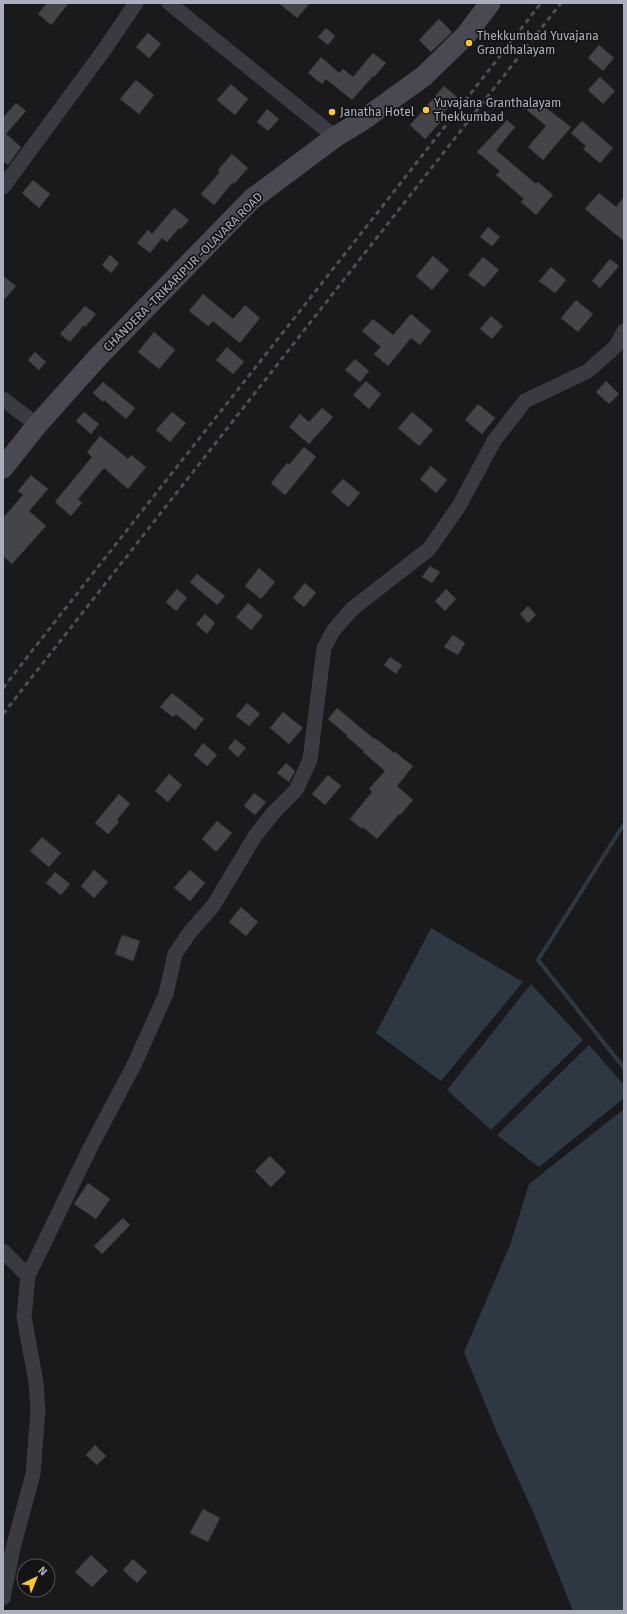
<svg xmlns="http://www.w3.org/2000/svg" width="627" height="1614" font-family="'Fira Sans',sans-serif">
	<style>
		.water { fill: #2e3842 }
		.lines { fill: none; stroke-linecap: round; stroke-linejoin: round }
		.stream { stroke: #2e3842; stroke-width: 4 }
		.building { fill: #444449; stroke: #343338 }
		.minor { stroke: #3a3b42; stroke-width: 15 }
		.secondary { stroke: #484952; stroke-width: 21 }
		.rail { stroke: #4d4e57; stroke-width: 3; stroke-dasharray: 5 4; stroke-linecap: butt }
		.poi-dot { fill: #ffc72e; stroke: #141417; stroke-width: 1.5 }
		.labels { text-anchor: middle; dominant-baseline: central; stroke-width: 3.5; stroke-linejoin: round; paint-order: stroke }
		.poi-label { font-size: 12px; fill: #abafbd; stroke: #141417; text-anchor: start }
		.street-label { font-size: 12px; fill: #abafbd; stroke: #141417 }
	</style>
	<rect width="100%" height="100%" fill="#1a191c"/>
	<g class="water">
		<polygon points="431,928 523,982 441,1081 376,1033"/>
		<polygon points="531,984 583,1040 491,1130 447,1090"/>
		<polygon points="589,1045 624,1085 624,1098 539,1167 497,1135"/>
		<polygon points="624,1109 624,1611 573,1611 534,1514 495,1428 464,1352 510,1245 529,1184"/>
	</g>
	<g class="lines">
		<polyline class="stream" points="624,824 538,960 624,1068"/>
	</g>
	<g class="building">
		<polygon points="47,3 69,3 51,25 38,14"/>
		<polygon points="279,3 310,3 297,18"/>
		<polygon points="439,19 452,32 431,52 419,40"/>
		<polygon points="326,28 335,36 328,45 318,37"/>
		<polygon points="148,33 161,44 149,58 136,47"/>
		<polygon points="599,45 614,58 603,71 588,58"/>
		<polygon points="373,53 386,63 374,77 373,76 352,100 326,79 322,84 308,73 321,57 339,73 343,69 353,77"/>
		<polygon points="600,77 615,91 603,104 588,90"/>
		<polygon points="136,80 154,95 139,114 120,99"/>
		<polygon points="231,84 248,99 235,115 217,100"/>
		<polygon points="444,86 457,97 441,116 444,118 425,139 410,125"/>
		<polygon points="536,100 571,127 543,160 528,147 546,126 527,110"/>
		<polygon points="16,103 26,111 6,134 21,147 8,165 3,161 3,118"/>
		<polygon points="267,109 279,119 268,131 257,122"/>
		<polygon points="507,120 515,127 497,149 497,151 536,184 538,182 553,195 536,215 521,202 524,199 496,175 500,171 477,152"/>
		<polygon points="582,121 613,148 600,163 583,149 586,146 571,133"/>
		<polygon points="232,154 248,168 234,184 233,182 214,205 201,194 220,172 218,170"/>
		<polygon points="33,180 50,194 39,208 22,193"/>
		<polygon points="599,193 616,207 624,197 624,241 585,209"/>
		<polygon points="174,208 189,220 181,229 179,228 167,242 162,238 150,253 137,243 148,230 152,234"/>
		<polygon points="488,227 500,237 492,246 480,237"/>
		<polygon points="110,255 119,263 111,273 102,265"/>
		<polygon points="433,256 449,270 432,290 416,276"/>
		<polygon points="483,257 499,270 484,287 468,275"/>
		<polygon points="610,259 619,266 600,288 592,281"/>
		<polygon points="551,267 566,280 555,293 539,281"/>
		<polygon points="3,276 16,286 3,301"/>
		<polygon points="203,294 233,319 245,305 260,318 240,343 213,321 208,326 189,311"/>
		<polygon points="576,300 593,314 578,332 561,318"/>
		<polygon points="85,306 96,314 85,327 84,325 70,342 60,334"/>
		<polygon points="411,314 431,331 420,345 411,338 388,366 374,354 381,347 362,331 373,319 393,335"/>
		<polygon points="491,316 503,326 492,339 480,329"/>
		<polygon points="154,332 175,350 159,369 138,352"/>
		<polygon points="227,347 244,362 233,374 216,360"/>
		<polygon points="35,352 46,362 39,370 28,360"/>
		<polygon points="355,359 369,371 360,382 345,370"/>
		<polygon points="366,381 381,394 369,409 353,395"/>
		<polygon points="606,381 619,394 609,404 596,392"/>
		<polygon points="103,382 135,408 126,419 104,400 103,402 93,393"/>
		<polygon points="478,404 495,418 482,434 465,420"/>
		<polygon points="322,408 333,417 309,444 289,427 300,414 309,422"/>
		<polygon points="84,412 99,424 91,434 76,421"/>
		<polygon points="172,412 186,423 170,442 156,430"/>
		<polygon points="412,412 433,430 419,446 398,428"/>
		<polygon points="100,436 128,459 131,455 146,467 128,489 104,468 78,499 82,503 71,516 55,502 92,457 87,452"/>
		<polygon points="304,447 316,457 285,495 271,483 287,463 289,465"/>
		<polygon points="431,466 447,480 436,493 420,479"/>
		<polygon points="31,475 48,489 29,511 46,526 12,564 3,556 3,518 23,495 18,491"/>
		<polygon points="343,479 360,493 348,507 331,492"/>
		<polygon points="430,566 440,572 432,583 422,577"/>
		<polygon points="259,568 275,582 261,599 245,586"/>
		<polygon points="197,574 225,596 217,605 190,582"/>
		<polygon points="305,583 316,593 304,607 293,598"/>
		<polygon points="177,589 187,598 176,611 166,602"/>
		<polygon points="446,589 456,599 445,611 435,601"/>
		<polygon points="248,603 263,616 251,630 236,617"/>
		<polygon points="528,606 536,615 528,623 520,614"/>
		<polygon points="205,614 215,623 207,634 196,624"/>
		<polygon points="453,635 465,643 458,655 444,647"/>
		<polygon points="390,657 402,665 396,674 384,665"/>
		<polygon points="172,693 204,719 195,730 176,714 173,717 160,707"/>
		<polygon points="247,703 260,714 249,726 236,716"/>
		<polygon points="337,708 374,739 375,738 394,753 395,752 413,766 397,786 413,800 400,815 399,814 377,839 363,827 362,829 350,819 372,792 369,789 385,771 363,752 364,751 346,736 347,735 328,719"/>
		<polygon points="283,712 303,728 289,744 270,728"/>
		<polygon points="235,739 246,748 238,757 228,748"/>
		<polygon points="203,743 217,755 207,766 194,755"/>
		<polygon points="286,763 295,771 289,782 277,773"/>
		<polygon points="169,774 182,785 168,802 155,791"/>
		<polygon points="328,775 341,786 325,805 312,794"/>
		<polygon points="254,793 266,802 255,815 244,806"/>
		<polygon points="119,794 130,804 117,820 119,822 108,834 95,823"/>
		<polygon points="217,821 232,833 216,852 202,839"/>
		<polygon points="42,837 61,853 49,867 30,851"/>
		<polygon points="94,870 108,882 94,898 81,886"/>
		<polygon points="190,870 205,883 190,901 174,888"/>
		<polygon points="55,872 70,884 61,895 46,883"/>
		<polygon points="241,907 258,922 246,936 229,922"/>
		<polygon points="122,935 140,941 133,961 115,954"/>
		<polygon points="270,1156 286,1172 271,1187 255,1171"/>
		<polygon points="88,1183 110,1199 96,1219 74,1204"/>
		<polygon points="123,1218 130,1225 102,1254 94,1246"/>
		<polygon points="95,1445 106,1456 97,1465 86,1455"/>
		<polygon points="203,1509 220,1518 208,1542 190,1533"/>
		<polygon points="91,1555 108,1571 92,1587 75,1572"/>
		<polygon points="133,1559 147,1572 137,1583 123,1570"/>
	</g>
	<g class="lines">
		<g class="minor">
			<polyline points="169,3 335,137"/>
			<polyline points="3,187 104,50 136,3"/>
			<polyline points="3,399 37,425"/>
			<polyline points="3,1251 28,1276"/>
			<polyline points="3,1598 13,1548 33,1474 38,1410 36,1382 24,1317 28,1276 91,1146 134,1065 166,994 175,954 190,932 213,906 255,836 274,812 296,790 310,760 324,648 333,631 352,609 429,549 459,506 494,441 525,401 588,371 616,346 624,331"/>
		</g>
		<polyline class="secondary" points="3,468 37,425 98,357 252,199 335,137 363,120 424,76 466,35 490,3"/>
		<g class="rail">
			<path d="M3,688C182,459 363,233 541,3"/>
			<polyline points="3,714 561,3"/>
		</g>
	</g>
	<g class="poi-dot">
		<circle cx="469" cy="43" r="4"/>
		<circle cx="426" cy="110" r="4"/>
		<circle cx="332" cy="112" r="4"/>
	</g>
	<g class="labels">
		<g class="poi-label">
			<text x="477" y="36">Thekkumbad Yuvajana<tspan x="477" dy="14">Grandhalayam</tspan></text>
			<text x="434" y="103">Yuvajana Granthalayam<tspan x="434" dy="14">Thekkumbad</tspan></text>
			<text x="340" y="112">Janatha Hotel</text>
		</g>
		<g class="street-label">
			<text transform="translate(183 272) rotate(-45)">CHANDERA -TRIKARIPUR -OLAVARA ROAD</text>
		</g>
	</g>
	<rect width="627" height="1614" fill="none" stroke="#abafbd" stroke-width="8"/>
	<g transform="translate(36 1578) rotate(43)"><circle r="19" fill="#141417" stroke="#505259"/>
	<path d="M0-3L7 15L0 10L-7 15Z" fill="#ffc72e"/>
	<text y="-6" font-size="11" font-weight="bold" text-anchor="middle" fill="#abafbd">N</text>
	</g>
</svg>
